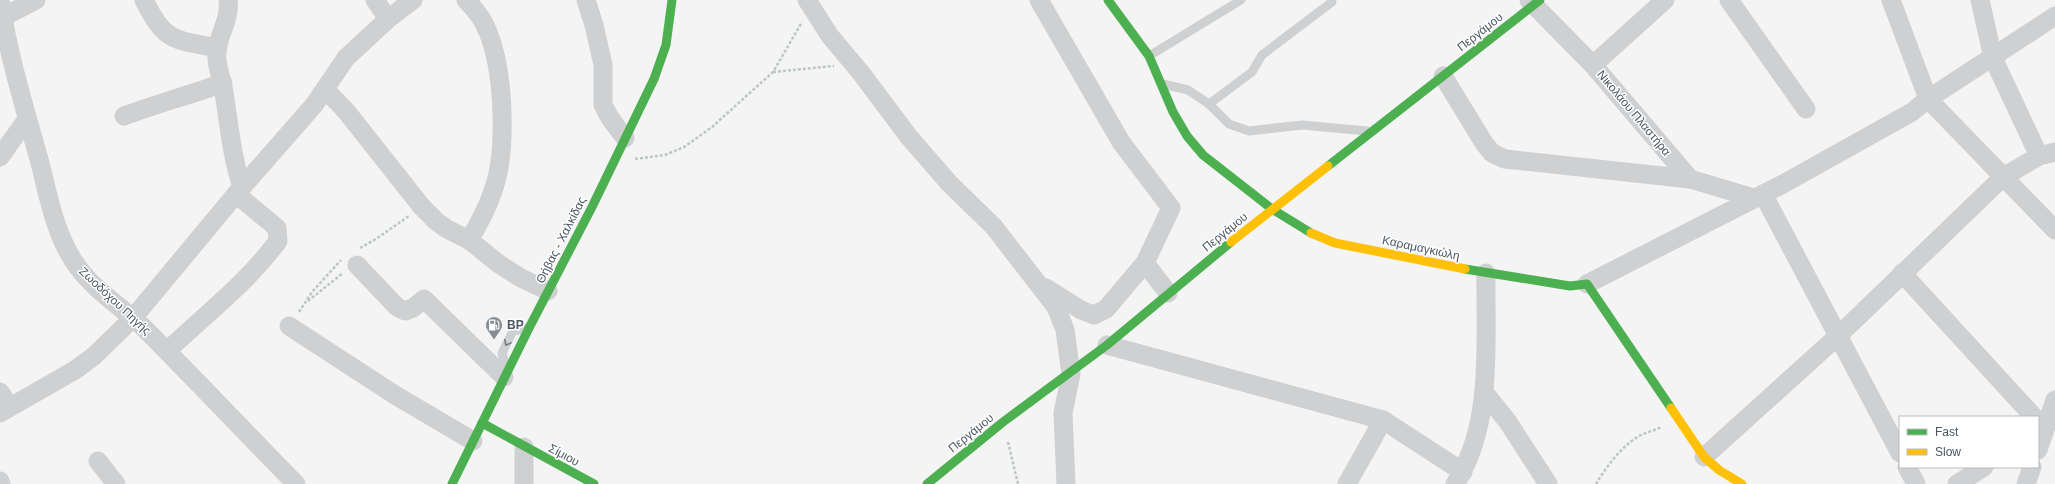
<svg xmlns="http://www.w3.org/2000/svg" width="2055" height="484" font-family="Arial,sans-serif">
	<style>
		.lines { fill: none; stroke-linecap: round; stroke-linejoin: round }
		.path { stroke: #bcc7c4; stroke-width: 2.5; stroke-dasharray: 3 2; stroke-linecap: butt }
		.lane { stroke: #ced0d2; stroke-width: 9 }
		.street { stroke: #ced0d2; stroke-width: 19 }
		.fast { stroke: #4caf50; stroke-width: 9 }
		.slow { stroke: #ffc107; stroke-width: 9 }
		.oneway { stroke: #727b83 }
		.labels { text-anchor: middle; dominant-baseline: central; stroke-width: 3; stroke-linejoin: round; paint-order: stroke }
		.street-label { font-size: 12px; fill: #4a5661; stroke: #fff }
		.poi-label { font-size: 12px; font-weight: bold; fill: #4a5661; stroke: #fff; text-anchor: start }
	</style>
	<rect width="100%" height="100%" fill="#f4f4f4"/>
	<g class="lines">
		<g class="path">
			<polyline points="773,72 834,66"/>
			<polyline points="635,159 665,155 684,147 712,127 773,72 802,22"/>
			<polyline points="360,248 376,239 409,216"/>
			<polyline points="308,301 343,273"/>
			<polyline points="299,312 312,292 341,260"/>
			<polyline points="1008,442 1018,484"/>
			<path d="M1596,484C1607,466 1622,445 1641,435C1648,432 1655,430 1662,427"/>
		</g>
		<g class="lane">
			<polyline points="1149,56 1241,0"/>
			<polyline points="1163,84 1188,90 1209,104 1229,124 1249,131 1302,125 1367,131"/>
			<polyline points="1209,104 1252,72 1262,55 1332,2"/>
			<polyline points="506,367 502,353 513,331 527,328"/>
		</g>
		<g class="street">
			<path d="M0,0C8,54 24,106 39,159C48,194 55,236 77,266C95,291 122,307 144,328C195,379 245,432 296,484"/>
			<path d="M144,0C165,43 174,39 217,48"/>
			<path d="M228,0C231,20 217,35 217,54C216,65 221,76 223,87C229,121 231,155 242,187"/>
			<polyline points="375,0 388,19"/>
			<path d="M466,0C475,9 484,21 488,32C504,71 507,149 494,188C488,207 479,224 469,240"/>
			<polyline points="586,0 594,25 603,65 603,105 610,118 625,138"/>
			<polyline points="807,0 830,36 861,73 909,137 949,183 994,227 1056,307 1065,330 1071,374 1063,413 1066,484"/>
			<polyline points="1039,0 1121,142 1171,208 1145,263 1168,293"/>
			<polyline points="1529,0 1593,65 1690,179 1754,198"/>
			<polyline points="1729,0 1806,109"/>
			<polyline points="1891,0 1928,99 2055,230"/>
			<polyline points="1980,0 1993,58 2039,156"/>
			<polyline points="3,17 36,0"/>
			<polyline points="1593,65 1665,0"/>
			<polyline points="1443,76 1484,143 1492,153 1505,159 1690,179"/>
			<polyline points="325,89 346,111 422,207 436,221 447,229 469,240 499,264 521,278 548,291"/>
			<path d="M124,116C156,104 190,95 223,83"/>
			<polyline points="0,157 27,119"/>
			<polyline points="1763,194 1900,453"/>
			<polyline points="357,265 397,307 405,311 413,308 424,299 504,377"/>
			<polyline points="1902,273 2034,417"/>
			<polyline points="1587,284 1783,184 1912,112 1928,99 2055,16"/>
			<polyline points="1046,288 1081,310 1094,315 1106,309 1145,263"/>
			<polyline points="289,326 395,395 473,441"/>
			<polyline points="1107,345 1383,420 1463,472"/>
			<path d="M167,351C205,315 247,283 278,241L277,228L236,194"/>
			<polyline points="0,392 9,406"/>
			<polyline points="1484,392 1508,422 1548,484"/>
			<polyline points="0,413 75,370 94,356 133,318 236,194 314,105 346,58 388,19 413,0"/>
			<polyline points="524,447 524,484"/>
			<polyline points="2038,450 2055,400"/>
			<polyline points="1704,457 1839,335 2003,177 2039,156 2055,152"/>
			<polyline points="98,461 116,484"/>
			<polyline points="1907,467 1916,484"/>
			<polyline points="0,481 1,484"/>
			<polyline points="1347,484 1383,420"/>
			<path d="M1455,484C1494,424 1485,342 1486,273"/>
			<polyline points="1957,484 1984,467"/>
			<polyline points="2026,484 2032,467"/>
		</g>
		<g class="fast">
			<polyline points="1108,0 1149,56 1173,112 1187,136 1203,155 1272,209 1311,233"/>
			<polyline points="1328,166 1540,0"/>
			<polyline points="1465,269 1570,286 1587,284 1671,408"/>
			<polyline points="482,423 594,484"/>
			<polyline points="452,484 529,328 592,207 654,79 666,45 672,0"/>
			<polyline points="927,484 1003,422 1107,345 1231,242"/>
		</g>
		<g class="slow">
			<polyline points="1311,233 1335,243 1465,269"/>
			<polyline points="1231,242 1328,166"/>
			<polyline points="1671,408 1704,457 1719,470 1742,484"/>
		</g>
	</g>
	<defs><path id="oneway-chevron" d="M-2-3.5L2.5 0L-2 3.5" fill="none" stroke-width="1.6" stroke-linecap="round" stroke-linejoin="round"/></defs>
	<use class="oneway" href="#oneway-chevron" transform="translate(507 343) rotate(118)"/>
	<defs>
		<g id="fuel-pin" transform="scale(0.9)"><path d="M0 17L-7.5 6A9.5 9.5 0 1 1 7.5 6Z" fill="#868d94" stroke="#fff"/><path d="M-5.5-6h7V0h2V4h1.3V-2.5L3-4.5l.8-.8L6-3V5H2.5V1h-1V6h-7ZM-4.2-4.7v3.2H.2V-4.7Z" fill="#fff"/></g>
	</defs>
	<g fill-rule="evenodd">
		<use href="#fuel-pin" x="494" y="325"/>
	</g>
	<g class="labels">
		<g class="street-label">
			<text transform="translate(1480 32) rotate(-38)">Περγάμου</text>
			<text transform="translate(1634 113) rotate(50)">Νικολάου Πλαστήρα</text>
			<text transform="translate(1225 232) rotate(-39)">Περγάμου</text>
			<text transform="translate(561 240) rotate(-63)">Θήβας - Χαλκίδας</text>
			<text transform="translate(1421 248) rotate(12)">Καραμαγκιώλη</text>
			<text transform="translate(115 301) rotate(43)">Ζωοδόχου Πηγής</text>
			<text transform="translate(971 433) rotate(-39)">Περγάμου</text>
			<text transform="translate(564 455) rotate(28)">Σίμιου</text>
		</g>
		<g class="poi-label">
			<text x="507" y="325">BP</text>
		</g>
	</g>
	<rect x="1899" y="416" width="140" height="52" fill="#ffffff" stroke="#b7bbc0"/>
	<rect x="1907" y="429" width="20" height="6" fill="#4caf50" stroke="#b7bbc0"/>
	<text x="1935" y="436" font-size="12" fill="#4a5661">Fast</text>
	<rect x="1907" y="449" width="20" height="6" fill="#ffc107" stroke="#b7bbc0"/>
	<text x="1935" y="456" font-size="12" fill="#4a5661">Slow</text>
</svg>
